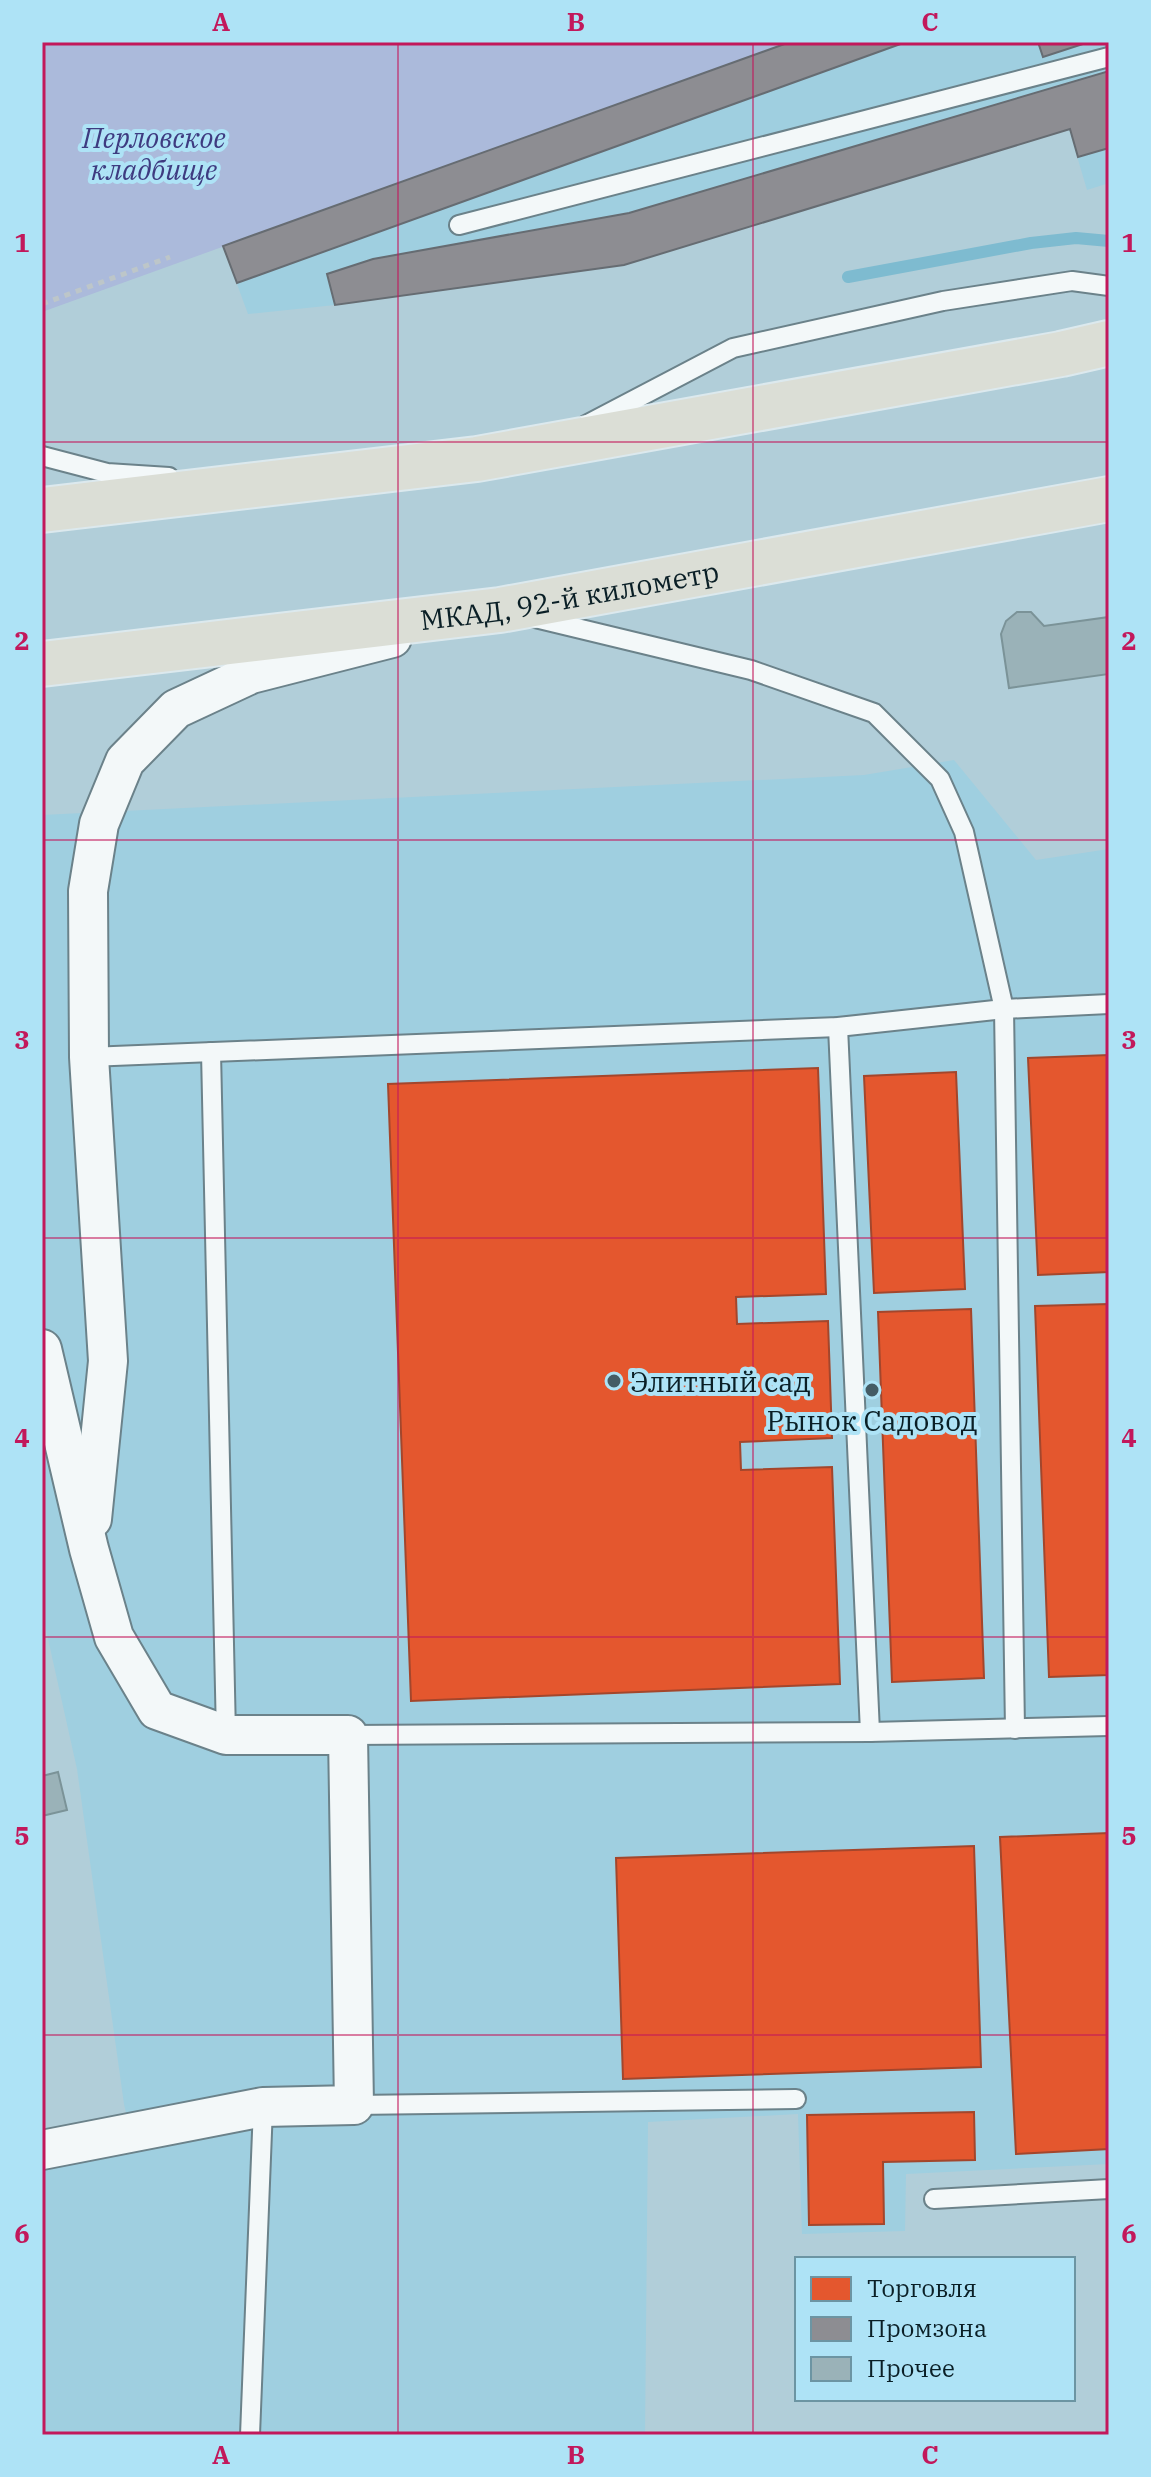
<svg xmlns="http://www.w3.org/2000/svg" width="1151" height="2477" font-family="'IBM Plex Serif',serif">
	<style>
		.built { fill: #9fcfe0 }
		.green { fill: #abbadb }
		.shops { fill: #e4572e; stroke: #a3462c; stroke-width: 2 }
		.industry { fill: #8d8d92; stroke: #666c72; stroke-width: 2 }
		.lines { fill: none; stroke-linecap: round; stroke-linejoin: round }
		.stream { stroke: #7ebbd0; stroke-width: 12 }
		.building { fill: #9ab2b8; stroke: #7b9398; stroke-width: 2 }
		.service-casing { stroke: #6b828a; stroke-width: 22 }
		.minor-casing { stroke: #6b828a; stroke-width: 42 }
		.trunk-casing { stroke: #dce9ee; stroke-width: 48 }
		.path { stroke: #bdc6c9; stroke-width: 5; stroke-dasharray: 6 6; stroke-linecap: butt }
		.service { stroke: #f3f8f9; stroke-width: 18 }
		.minor { stroke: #f3f8f9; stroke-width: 38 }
		.trunk { stroke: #dbded6; stroke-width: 44 }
		.grid { fill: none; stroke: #c2185b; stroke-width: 2; stroke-opacity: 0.55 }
		.poi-dot { fill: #445c65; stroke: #aee3f6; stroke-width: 3 }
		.labels { text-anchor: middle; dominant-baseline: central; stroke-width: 8; stroke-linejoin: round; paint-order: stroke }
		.park-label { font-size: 28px; font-style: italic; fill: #3e3b80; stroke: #aee3f6 }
		.street-label { font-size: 28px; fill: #0a1f26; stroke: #aee3f6 }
		.poi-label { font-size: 28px; fill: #0a1f26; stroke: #aee3f6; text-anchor: start }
		.neatline { fill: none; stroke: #c2185b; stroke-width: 3 }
		.grid-label { font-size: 26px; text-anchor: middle; font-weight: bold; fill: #c2185b }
	</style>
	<rect width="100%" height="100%" fill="#b1ced9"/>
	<g class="built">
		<polygon points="790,42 1109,42 1109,183 1087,190 1069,129 624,265 335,305 248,314 223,246"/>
		<polygon points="954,760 1036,860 1109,849 1109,2164 906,2174 905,2231 802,2234 798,2114 648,2122 645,2435 42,2435 42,2168 134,2148 124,2104 77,1769 42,1612 42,815 864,775"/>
	</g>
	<polygon class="green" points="42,42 790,42 42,312"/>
	<g class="shops">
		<polygon points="1109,1055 1109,1272 1038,1275 1028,1058"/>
		<polygon points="818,1068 826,1294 736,1297 737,1324 828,1321 832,1438 740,1442 741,1470 832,1467 840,1684 411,1701 388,1084"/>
		<polygon points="956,1072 965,1289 874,1293 864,1076"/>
		<polygon points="1109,1304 1109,1675 1049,1677 1035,1306"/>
		<polygon points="971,1309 984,1678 892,1682 878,1312"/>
		<polygon points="1109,1833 1109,2149 1016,2154 1000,1837"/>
		<polygon points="974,1846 981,2067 623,2079 616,1858"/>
		<polygon points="974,2112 975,2160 883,2162 884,2224 809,2225 807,2115"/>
	</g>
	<g class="industry">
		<polygon points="790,42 906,42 237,283 223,246"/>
		<polygon points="1038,42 1089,42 1043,57"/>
		<polygon points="1109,71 1109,148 1078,157 1070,129 624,265 335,305 327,274 373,259 629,213"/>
	</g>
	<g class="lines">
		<polyline class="stream" points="848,277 1031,243 1076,238 1109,241"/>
	</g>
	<g class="building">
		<polygon points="1017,612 1031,612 1044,626 1109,617 1109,674 1009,688 1001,634 1006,621"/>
		<polygon points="58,1772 67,1810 42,1816 42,1776"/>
	</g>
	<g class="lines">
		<g class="service-casing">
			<g id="service">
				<polyline points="459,225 1109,57"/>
				<polyline points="586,425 733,348 943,301 1072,281 1109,286"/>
				<polyline points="42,456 107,473 169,477"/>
				<polyline points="531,617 751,670 874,713 940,779 964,832 1004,1009 1015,1729"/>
				<polyline points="838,1027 870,1732"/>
				<polyline points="211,1052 226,1735"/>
				<polyline points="89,1057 838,1027 1004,1009 1109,1004"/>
				<polyline points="348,1735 870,1732 1109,1726"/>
				<polyline points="354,2105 796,2099"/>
				<polyline points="934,2199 1109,2189"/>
				<polyline points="250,2435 263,2107"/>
			</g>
		</g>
		<g class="minor-casing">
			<g id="minor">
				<polyline points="42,1349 89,1549 114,1637 157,1710 226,1735 348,1735 354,2105 263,2107 42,2150"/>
				<polyline points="92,1519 108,1361 89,1057 88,891 99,824 125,761 176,709 251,674 392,638"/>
			</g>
		</g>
		<g class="trunk-casing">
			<g id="trunk">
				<polyline points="42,510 477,459 1061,354 1109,343"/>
				<path id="s1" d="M42,664L500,610L1109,499"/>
			</g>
		</g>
		<polyline class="path" points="42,304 170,257"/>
		<use href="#service" class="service"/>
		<use href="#minor" class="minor"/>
		<use href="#trunk" class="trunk"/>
	</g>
	<path class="grid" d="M398,42V2435M753,42V2435M42,442H1109M42,840H1109M42,1238H1109M42,1637H1109M42,2035H1109"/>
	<g class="poi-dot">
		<circle cx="614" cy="1381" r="8"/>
		<circle cx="872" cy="1390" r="8"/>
	</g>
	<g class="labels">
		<g class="park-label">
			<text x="154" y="137">Перловское<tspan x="154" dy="32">кладбище</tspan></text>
		</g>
		<g class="street-label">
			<text stroke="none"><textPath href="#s1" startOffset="532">МКАД, 92-й километр</textPath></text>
		</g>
		<g class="poi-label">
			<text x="630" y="1381">Элитный сад</text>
			<text x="872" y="1420" text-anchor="middle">Рынок Садовод</text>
		</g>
	</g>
	<rect width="1151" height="2477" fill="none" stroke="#aee3f6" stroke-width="88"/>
	<rect x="795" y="2257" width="280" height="144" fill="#aee3f6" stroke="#6c95a3" stroke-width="2"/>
	<rect x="811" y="2277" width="40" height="24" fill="#e4572e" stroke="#6c95a3" stroke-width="2"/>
	<text x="867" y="2297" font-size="24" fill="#0a1f26">Торговля</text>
	<rect x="811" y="2317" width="40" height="24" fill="#8d8d92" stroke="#6c95a3" stroke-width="2"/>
	<text x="867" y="2337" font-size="24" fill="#0a1f26">Промзона</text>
	<rect x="811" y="2357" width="40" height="24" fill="#9ab2b8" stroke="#6c95a3" stroke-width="2"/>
	<text x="867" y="2377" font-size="24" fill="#0a1f26">Прочее</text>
	<rect x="44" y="44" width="1063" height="2389" class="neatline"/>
	<g class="grid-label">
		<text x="221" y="31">A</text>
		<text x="576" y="31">B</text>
		<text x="930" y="31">C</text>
		<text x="22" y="252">1</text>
		<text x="1129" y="252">1</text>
		<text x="22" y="650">2</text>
		<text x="1129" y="650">2</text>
		<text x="22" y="1049">3</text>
		<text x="1129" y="1049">3</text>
		<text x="22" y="1447">4</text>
		<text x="1129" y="1447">4</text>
		<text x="22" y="1845">5</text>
		<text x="1129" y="1845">5</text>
		<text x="22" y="2243">6</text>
		<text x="1129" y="2243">6</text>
		<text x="221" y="2464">A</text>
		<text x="576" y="2464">B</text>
		<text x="930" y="2464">C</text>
	</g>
</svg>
